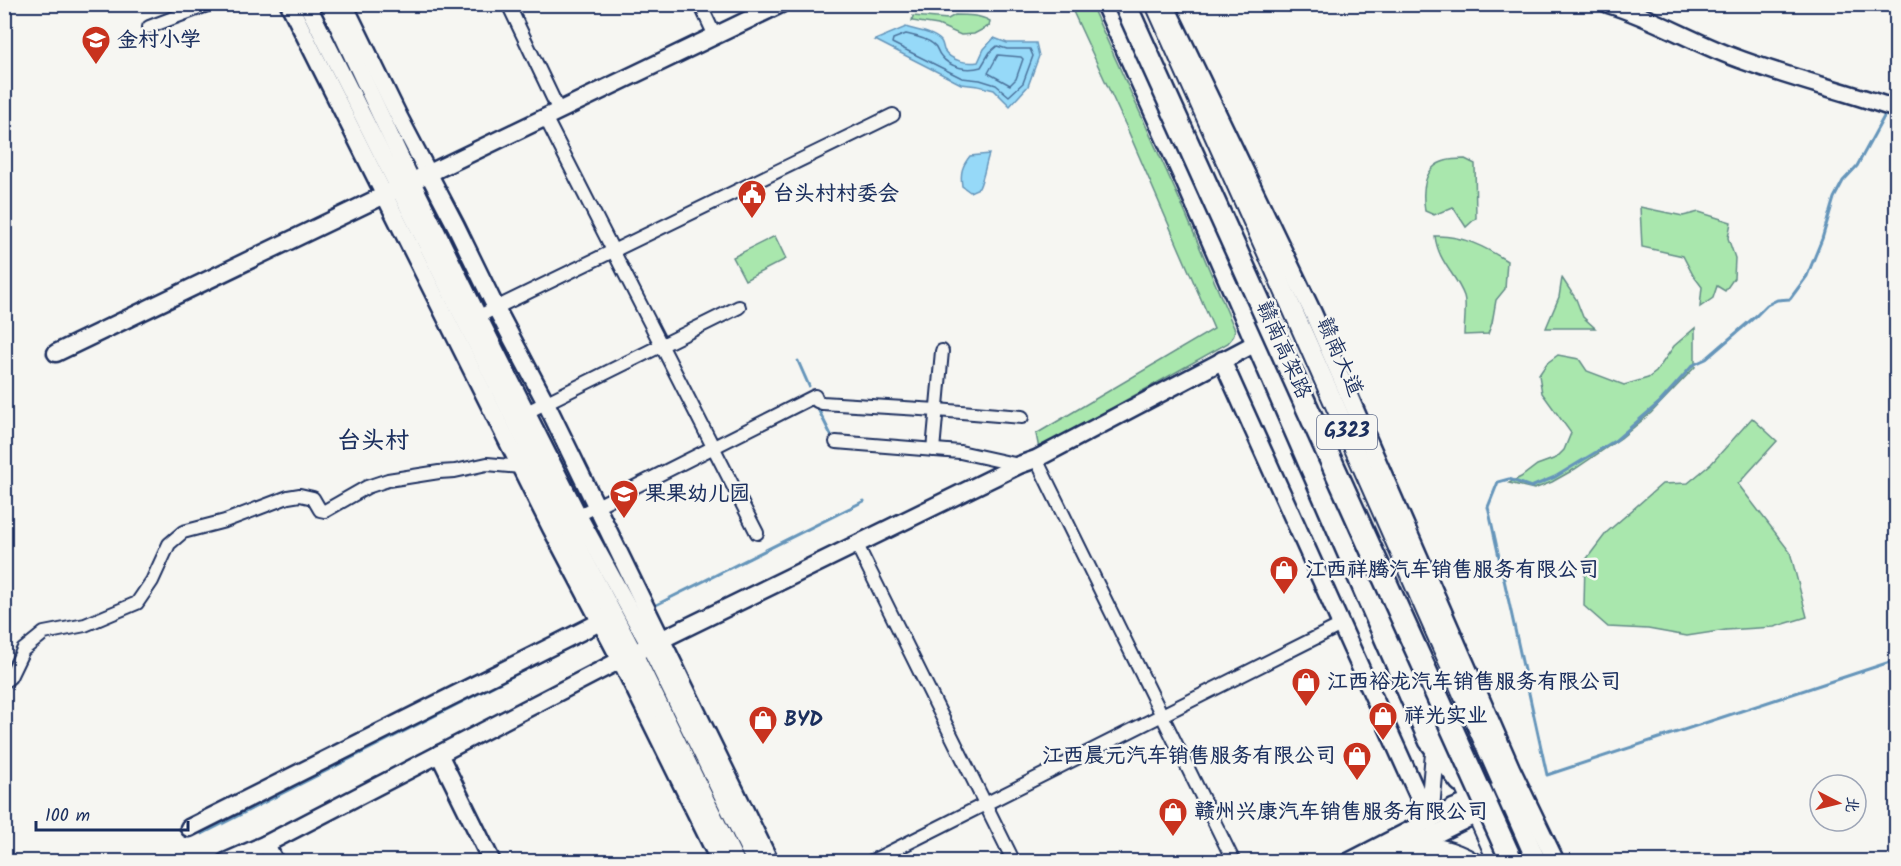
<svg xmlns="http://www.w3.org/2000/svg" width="1901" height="866" font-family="Kalam,'LXGW WenKai TC',sans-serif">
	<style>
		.green { fill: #a9e7ad; stroke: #628b86; stroke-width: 1.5 }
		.water { fill: #96d9f8; stroke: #6595ba; stroke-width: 1.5 }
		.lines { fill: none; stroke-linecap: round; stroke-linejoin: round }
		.shore { stroke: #4c739c; stroke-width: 1.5 }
		.stream { stroke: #6595ba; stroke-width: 3 }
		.street-casing { stroke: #1b2f5e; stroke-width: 16 }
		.secondary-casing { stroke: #1b2f5e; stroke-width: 21 }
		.primary-casing { stroke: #1b2f5e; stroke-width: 22 }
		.street { stroke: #f6f6f2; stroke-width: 12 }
		.secondary { stroke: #f6f6f2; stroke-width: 16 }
		.primary { stroke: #f6f6f2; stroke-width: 18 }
		.highway-bridge-casing { stroke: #1b2f5e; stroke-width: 26; stroke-linecap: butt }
		.highway-bridge { stroke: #f6f6f2; stroke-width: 21 }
		.labels { text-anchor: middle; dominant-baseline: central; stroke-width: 5; stroke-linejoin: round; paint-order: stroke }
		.shield { fill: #f6f6f2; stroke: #5d6b8a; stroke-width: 1.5 }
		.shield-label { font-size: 20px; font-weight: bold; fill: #1b2f5e }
		.poi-label { font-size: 21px; font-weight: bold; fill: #1b2f5e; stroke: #f6f6f2; text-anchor: start }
		.street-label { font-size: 21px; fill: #1b2f5e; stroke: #f6f6f2 }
		.quarter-label { font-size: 24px; font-weight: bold; fill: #1b2f5e; stroke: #f6f6f2 }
	</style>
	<rect width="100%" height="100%" fill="#f6f6f2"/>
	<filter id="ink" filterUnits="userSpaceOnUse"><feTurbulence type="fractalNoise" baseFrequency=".0167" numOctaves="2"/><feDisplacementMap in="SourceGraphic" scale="12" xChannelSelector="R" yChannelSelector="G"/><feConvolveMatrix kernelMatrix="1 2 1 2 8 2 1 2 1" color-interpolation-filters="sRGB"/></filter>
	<g filter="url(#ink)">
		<g class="green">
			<polygon points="1070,5 1091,5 1181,203 1235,330 1233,337 1228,343 1039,449 1036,434 1214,329 1126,126"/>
			<path d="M955,15C966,15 980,15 990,21L989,26L974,34L961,35L938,25L912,21L913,16L948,19Z"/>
			<path d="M1465,159L1475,164L1476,218L1466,227L1453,207L1434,215L1425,211C1422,192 1423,167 1445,161C1451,159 1459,159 1465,159Z"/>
			<polygon points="1640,207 1683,216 1699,212 1731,222 1728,238 1735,258 1734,278 1725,291 1717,286 1713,298 1700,307 1702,287 1693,275 1683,256 1642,247"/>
			<polygon points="775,236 786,259 745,280 733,257"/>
			<path d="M1435,236C1462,235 1485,247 1507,261L1505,289L1496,300L1492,323L1488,334L1464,335C1464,324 1467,305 1464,296C1456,274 1438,262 1435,236Z"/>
			<polygon points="1562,278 1576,299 1583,317 1595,328 1546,328 1559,297"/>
			<polygon points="1695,328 1695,367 1651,413 1621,438 1575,469 1552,482 1534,489 1509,483 1521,477 1537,465 1556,458 1564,450 1571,433 1542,393 1539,375 1547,363 1558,355 1579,359 1587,371 1624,385 1648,378 1656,372 1674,346"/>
			<polygon points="1752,418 1777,441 1738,484 1790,552 1807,617 1774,627 1726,630 1687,636 1648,629 1608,627 1584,606 1585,561 1607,532 1662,484 1688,483 1711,464"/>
		</g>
		<g class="water">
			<path d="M906,27C916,31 933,32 941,41C943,44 943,47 944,50C951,61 967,64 978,62L984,49L994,38L1007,43H1036L1039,56L1028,86L1010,106L994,90L978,86L961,84L875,40Z"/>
			<path d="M989,154C985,166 984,177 979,188L970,192L962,186C960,173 962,166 970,156Z"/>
		</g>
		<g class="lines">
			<g class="shore">
				<path d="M906,34C915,36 926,38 933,44C938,47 937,52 941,56C950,68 968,71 981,67L990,52L997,46L1007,49H1030L1033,56L1023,83L1009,96L996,85L980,80L962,78L892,43L893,39Z"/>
				<polygon points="998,55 1021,57 1023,59 1016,79 1010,85 988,73"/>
			</g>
			<g class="stream">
				<polyline points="1893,102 1896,95"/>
				<polyline points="1886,113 1857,166 1843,181 1834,198 1822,239 1807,276 1790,299 1777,300 1767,305 1757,315 1706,359 1693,365 1659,403 1616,440 1555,477 1531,487 1509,479 1498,482 1488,507 1547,775 1896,660"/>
				<polyline points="4,342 5,342"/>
				<polyline points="798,361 809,386"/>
				<polyline points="819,411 834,441"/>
				<polyline points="654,606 864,501"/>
				<polyline points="202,834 595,634"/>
			</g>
			<g class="street-casing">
				<g id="street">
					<polyline points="508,4 559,111"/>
					<polyline points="700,4 715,36"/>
					<polyline points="149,27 210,4"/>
					<polyline points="545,117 757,533"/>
					<polyline points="471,320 893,115"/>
					<polyline points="519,416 739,307"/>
					<polyline points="836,442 960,452 1019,465"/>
					<polyline points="933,450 942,351"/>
					<polyline points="1036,459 1234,862"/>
					<polyline points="571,519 815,396 817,401 822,403 937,410 1022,417"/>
					<polyline points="857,545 1014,862"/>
					<polyline points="4,682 10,677 23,650 44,633 85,625 137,603 152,581 169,544 183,532 225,521 288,497 300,495 313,498 320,510 325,511 367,487 388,480 439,472 455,471 487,464 521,467"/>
					<polyline points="870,862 1341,625"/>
				</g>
			</g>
			<g class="secondary-casing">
				<g id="secondary">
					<polyline points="289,4 551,528 620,659 720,862"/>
					<polyline points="307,4 565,522 634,653 736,862"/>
					<polyline points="328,4 412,182 478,316 578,515 649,645 755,862"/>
					<polyline points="344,4 400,119 456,226 496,308 546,403 770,862"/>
					<polyline points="1104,4 1185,183 1428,742 1459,783"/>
					<polyline points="1165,4 1313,313 1511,768 1556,862"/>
					<path d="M1608,4C1651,17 1689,40 1731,56C1785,77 1842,90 1896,109"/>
					<polyline points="419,178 781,4"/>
					<polyline points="56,353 393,191"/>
					<polyline points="1222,360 1429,820"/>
					<polyline points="439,754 492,862"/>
					<polyline points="189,828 600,622"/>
					<polyline points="266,844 275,862"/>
					<polyline points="225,862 266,844 634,653 1019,465 1036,459 1254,344"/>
					<polyline points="1348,862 1453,808 1516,784"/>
					<polyline points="1379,862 1477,814 1523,796"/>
				</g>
			</g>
			<g class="primary-casing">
				<g id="primary">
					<polyline points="1155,4 1299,324 1537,862"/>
					<polyline points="1240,283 1498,862"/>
					<polyline points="1429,820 1437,731"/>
					<path d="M1408,847C1430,844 1454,851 1473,862"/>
				</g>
			</g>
			<use href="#street" class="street"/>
			<use href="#secondary" class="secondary"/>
			<use href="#primary" class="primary"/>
			<g class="highway-bridge-casing">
				<polyline id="highway-bridge" points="1125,4 1512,862"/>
			</g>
			<use href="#highway-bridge" class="highway-bridge"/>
		</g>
	</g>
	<defs>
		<g id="school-pin" transform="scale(1.5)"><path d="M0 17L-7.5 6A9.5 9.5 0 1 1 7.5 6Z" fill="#c8321e" stroke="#f6f6f2"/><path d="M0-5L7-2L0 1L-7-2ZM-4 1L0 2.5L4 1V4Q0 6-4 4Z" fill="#fff"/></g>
		<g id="civic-pin" transform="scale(1.5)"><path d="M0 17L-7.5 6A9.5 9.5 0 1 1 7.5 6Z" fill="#c8321e" stroke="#f6f6f2"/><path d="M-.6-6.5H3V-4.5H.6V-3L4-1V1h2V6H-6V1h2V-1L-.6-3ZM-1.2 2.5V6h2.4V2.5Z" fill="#fff"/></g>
		<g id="shop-pin" transform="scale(1.5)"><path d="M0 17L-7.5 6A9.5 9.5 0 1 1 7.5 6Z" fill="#c8321e" stroke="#f6f6f2"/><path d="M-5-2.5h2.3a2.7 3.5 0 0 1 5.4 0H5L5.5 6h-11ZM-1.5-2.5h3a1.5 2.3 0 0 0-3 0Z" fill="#fff"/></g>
	</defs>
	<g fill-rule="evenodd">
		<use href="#school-pin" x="96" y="40"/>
		<use href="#civic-pin" x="752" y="194"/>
		<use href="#school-pin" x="624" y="494"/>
		<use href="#shop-pin" x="1284" y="570"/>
		<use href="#shop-pin" x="1306" y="682"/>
		<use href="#shop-pin" x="1383" y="716"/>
		<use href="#shop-pin" x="763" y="720"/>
		<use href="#shop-pin" x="1357" y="756"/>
		<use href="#shop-pin" x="1173" y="812"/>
	</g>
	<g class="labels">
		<rect class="shield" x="1317" y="415" width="60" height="34" rx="4.5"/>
		<g class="shield-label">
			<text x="1347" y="432">G323</text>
		</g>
		<g class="poi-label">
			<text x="117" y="40">金村小学</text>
			<text x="773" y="194">台头村村委会</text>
			<text x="645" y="494">果果幼儿园</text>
			<text x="1305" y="570">江西祥腾汽车销售服务有限公司</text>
			<text x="1327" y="682">江西裕龙汽车销售服务有限公司</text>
			<text x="1404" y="716">祥光实业</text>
			<text x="784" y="720">BYD</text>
			<text x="1336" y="756" text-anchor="end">江西晨元汽车销售服务有限公司</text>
			<text x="1194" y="812">赣州兴康汽车销售服务有限公司</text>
		</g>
		<g class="street-label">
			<text transform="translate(1283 350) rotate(66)">赣南高架路</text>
			<text transform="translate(1339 357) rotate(66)">赣南大道</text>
		</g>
		<g class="quarter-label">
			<text x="373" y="441">台头村</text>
		</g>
	</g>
	<rect width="1901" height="866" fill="none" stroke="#f6f6f2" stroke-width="24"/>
	<rect x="12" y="12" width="1877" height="842" fill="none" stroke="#1b2f5e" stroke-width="2" filter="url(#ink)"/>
	<g transform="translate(1838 803) rotate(97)"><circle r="28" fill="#f6f6f2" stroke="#9ea6b7" stroke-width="1.5"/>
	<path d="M0-4.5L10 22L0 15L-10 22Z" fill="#c8321e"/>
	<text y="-9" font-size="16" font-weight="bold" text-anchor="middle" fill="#1b2f5e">北</text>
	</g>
	<path d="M36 821v9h152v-9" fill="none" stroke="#1b2f5e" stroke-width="3"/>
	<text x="45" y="821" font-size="18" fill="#1b2f5e" stroke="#f6f6f2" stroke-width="4.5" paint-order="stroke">100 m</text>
</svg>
